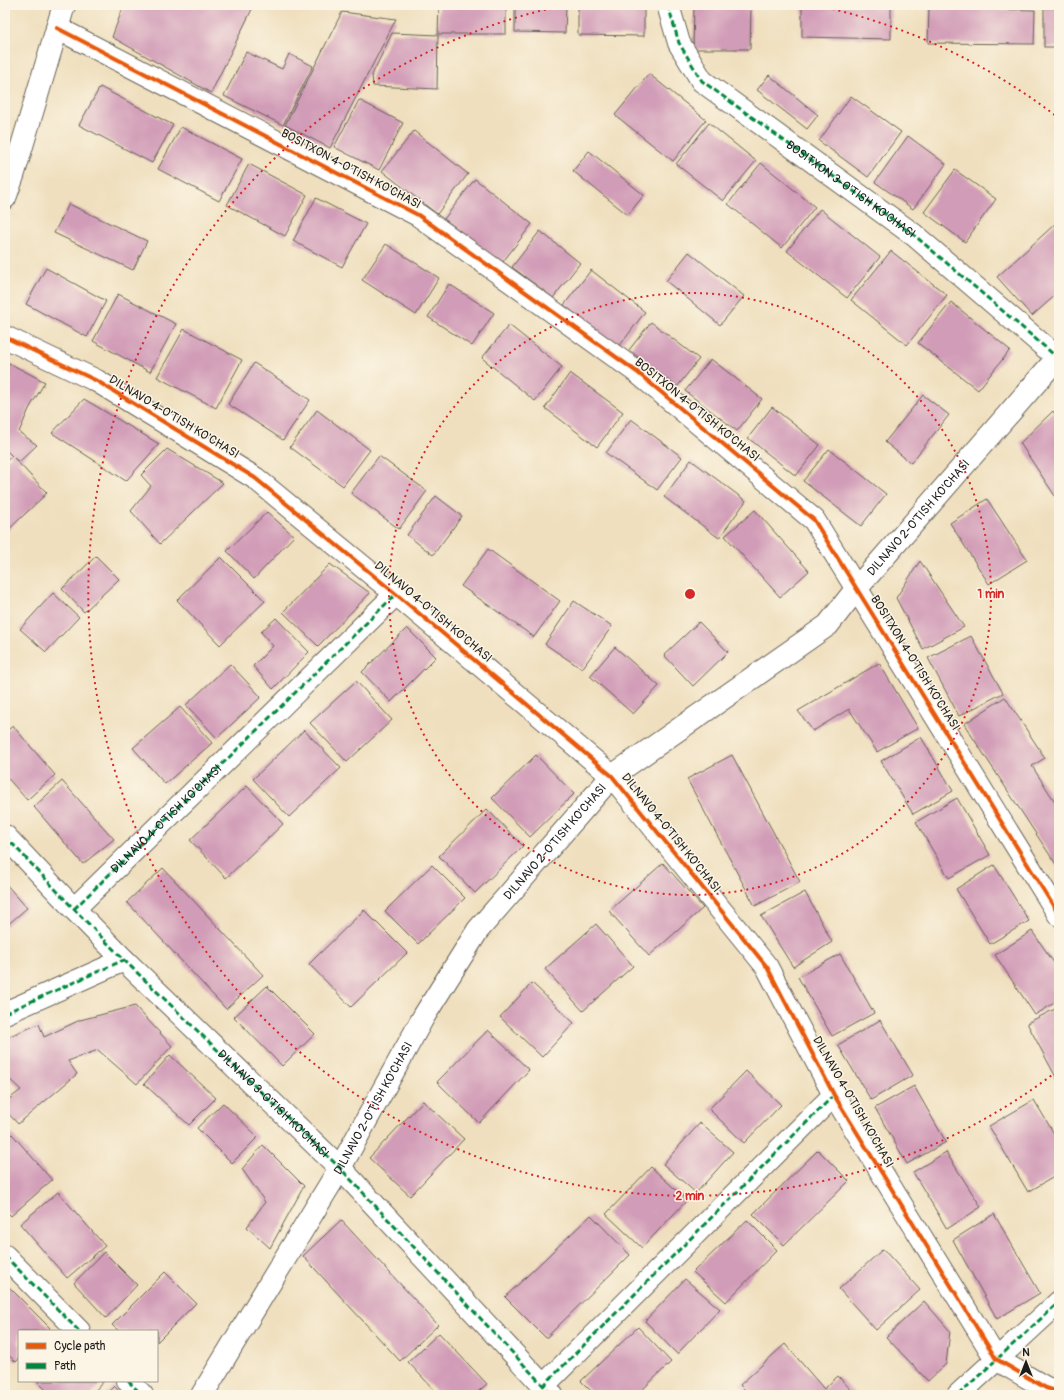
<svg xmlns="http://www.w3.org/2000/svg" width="1064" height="1400" font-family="Pangolin,sans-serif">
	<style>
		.building { fill: #d19cb7 }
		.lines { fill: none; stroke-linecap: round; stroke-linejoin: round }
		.minor-casing { stroke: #666055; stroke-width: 24 }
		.tertiary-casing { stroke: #666055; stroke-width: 24 }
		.minor { stroke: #fff; stroke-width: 22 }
		.tertiary { stroke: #fff; stroke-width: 22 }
		.quiet { stroke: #00873e; stroke-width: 3; stroke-dasharray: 6 3; stroke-linecap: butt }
		.cycleway-casing { stroke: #fcf5e5; stroke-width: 6 }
		.cycleway { stroke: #e8590c; stroke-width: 4 }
		.ring { fill: none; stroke: #d62828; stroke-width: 2; stroke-dasharray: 2 4 }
		.labels { text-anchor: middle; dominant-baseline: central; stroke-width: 3; stroke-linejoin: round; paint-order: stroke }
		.street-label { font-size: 12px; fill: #1c1c1c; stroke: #fcf5e5 }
		.centre { fill: #d62828; stroke: #fcf5e5; stroke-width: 2 }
		.ring-label { font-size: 12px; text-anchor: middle; font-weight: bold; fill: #d62828; stroke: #fcf5e5; stroke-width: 3; stroke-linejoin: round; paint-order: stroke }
	</style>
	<rect width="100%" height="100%" fill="#fcf5e5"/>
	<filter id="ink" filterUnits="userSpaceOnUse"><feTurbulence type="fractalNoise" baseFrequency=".025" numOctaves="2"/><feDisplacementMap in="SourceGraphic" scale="8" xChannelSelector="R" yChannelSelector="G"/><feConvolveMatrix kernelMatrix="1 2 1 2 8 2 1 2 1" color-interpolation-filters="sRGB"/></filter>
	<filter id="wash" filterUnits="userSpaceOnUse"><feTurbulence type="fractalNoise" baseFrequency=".012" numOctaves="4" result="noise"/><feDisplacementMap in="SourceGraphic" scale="16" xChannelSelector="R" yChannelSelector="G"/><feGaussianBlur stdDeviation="0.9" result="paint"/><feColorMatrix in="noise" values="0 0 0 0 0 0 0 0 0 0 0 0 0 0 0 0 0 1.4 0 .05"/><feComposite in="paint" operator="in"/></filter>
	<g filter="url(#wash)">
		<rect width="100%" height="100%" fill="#efdfbe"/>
		<g id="blocks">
			<g class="building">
				<polygon points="124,5 254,5 211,93 112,37"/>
				<polygon points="439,5 506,5 506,34 438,34"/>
				<polygon points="515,5 566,5 565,33 515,32"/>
				<polygon points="578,5 644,5 644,36 578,35"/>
				<polygon points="694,5 751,5 750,49 693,49"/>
				<polygon points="802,5 891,6 891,39 802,37"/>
				<polygon points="929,8 1035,10 1034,44 928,43"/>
				<rect x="1044" y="8" width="15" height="39"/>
				<polygon points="342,12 396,19 330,148 285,125"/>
				<polygon points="392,33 438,35 437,89 373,86 372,75"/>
				<polygon points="246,52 282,69 289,54 313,66 283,125 224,96"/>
				<polygon points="649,74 706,120 673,161 615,115"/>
				<polygon points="769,75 818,115 807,129 757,90"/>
				<polygon points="100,87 173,125 152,163 79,125"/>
				<polygon points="851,96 901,132 868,177 819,141"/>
				<polygon points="359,100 403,123 379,170 334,147"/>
				<polygon points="709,123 756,161 723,201 676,164"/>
				<polygon points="181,127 242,159 219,201 158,169"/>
				<polygon points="414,131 468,174 437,214 382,171"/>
				<polygon points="908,136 946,164 913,209 875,182"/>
				<polygon points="589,151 644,195 628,215 573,171"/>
				<polygon points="761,163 815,207 782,248 728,204"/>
				<polygon points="249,164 307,195 285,236 227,205"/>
				<polygon points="955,170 996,199 965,242 924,212"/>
				<polygon points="475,179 532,224 502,263 444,219"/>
				<polygon points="316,198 366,224 342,267 293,241"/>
				<polygon points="69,204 147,241 133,270 54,233"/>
				<polygon points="820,209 880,257 847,298 787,251"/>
				<polygon points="1055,224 1059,228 1059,292 1032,316 997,277"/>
				<polygon points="540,231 580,263 553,298 512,267"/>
				<polygon points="386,244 439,278 416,315 362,280"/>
				<polygon points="891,251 947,295 907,345 851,300"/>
				<polygon points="689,252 744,296 720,325 666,281"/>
				<polygon points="46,268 106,301 87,337 26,304"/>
				<polygon points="591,270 645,312 618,348 564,305"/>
				<polygon points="449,284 494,313 472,346 428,317"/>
				<polygon points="118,294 176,324 150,372 93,341"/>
				<polygon points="951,302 1010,350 978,390 918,343"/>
				<polygon points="651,322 699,359 677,387 629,350"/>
				<polygon points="509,325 562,367 535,401 482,358"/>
				<polygon points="184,329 242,360 216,408 157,377"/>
				<polygon points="711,359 762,399 737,431 685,391"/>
				<polygon points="7,362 45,382 29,409 19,432 37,445 19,462 14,458 47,493 5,533 5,462 12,456 5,449 5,366"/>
				<polygon points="254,363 310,400 283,440 228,404"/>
				<polygon points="570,373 623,412 597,447 545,408"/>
				<polygon points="923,395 949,415 911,463 885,442"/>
				<polygon points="84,399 159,444 126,481 52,433"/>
				<polygon points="772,407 820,445 796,476 748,438"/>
				<polygon points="317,410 370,450 343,486 290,447"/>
				<polygon points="1053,411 1059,420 1059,502 1020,443"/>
				<polygon points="631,419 682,457 657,490 606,453"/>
				<polygon points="167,449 223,483 160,544 131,511 151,486 141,475"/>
				<polygon points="829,449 886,494 861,526 803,481"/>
				<polygon points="379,456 427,491 399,529 351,493"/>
				<polygon points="691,460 746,501 719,538 664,497"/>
				<polygon points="436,496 462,516 433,555 407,535"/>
				<polygon points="987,499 1027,560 989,584 950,523"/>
				<polygon points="755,510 809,571 780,597 725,536"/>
				<polygon points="267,512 294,536 254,579 227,551"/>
				<polygon points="488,549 560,601 534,637 461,586"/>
				<polygon points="96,556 119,579 84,612 62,589"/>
				<polygon points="221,557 265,601 220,645 177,600"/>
				<polygon points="920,561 964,627 923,649 896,598"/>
				<polygon points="330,564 370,593 318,646 283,612"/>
				<polygon points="53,593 79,617 46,652 20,629"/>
				<polygon points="574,601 612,626 582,669 545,644"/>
				<polygon points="276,618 309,652 273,689 253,666 273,646 261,632"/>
				<polygon points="699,622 728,652 693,686 664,655"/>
				<polygon points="407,628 436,657 391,702 362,672"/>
				<polygon points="971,636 1003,693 959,716 928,658"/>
				<polygon points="615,647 659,686 633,714 590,676"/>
				<polygon points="879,663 918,728 877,752 849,709 813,731 798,711"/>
				<polygon points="230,664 261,697 217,738 186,705"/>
				<polygon points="356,681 392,720 347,762 310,723"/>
				<polygon points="1005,697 1045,758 1032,766 1059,808 1059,869 964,724"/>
				<polygon points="180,707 212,743 165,784 133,748"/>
				<polygon points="13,726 55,775 27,800 5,775 5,732"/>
				<polygon points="304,730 341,768 289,817 253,779"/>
				<polygon points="921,737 953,791 913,814 881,761"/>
				<polygon points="536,755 574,794 530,837 492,798"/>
				<polygon points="732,755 800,882 755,906 687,779"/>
				<polygon points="62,781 114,839 83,864 34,807"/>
				<polygon points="247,786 283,824 226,878 190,840"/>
				<polygon points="957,798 990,855 949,878 916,822"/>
				<polygon points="487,809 523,846 475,893 439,856"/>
				<polygon points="663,863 703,908 649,956 609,911"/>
				<polygon points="432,865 465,898 418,944 385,911"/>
				<polygon points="994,865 1029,921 990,944 956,889"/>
				<polygon points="163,868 263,975 226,1009 127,902"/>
				<polygon points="5,883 27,908 5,927"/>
				<polygon points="805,892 832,942 793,967 761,916"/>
				<polygon points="364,910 407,953 351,1007 309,964"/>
				<polygon points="596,924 633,966 583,1011 545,969"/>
				<polygon points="1032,931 1059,970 1059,1000 1035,1015 995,955"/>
				<polygon points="840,954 874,1013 832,1036 798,977"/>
				<polygon points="532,983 574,1023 542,1057 500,1017"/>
				<polygon points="267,986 315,1034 282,1066 234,1017"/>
				<polygon points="135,1006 172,1046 137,1084 98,1050 68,1061 77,1074 18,1124 5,1110 5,1102 21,1090 5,1075 5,1038 39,1024 44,1037 80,1020"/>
				<polygon points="1059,1007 1059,1083 1027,1023"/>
				<polygon points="880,1020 913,1075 871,1100 838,1045"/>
				<polygon points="488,1030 529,1070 479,1123 437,1082"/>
				<polygon points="170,1055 216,1098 189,1125 144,1084"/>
				<polygon points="746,1071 781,1105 744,1143 709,1109"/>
				<polygon points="914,1086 946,1142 907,1164 875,1108"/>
				<polygon points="1034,1100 1059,1142 1059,1174 1028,1192 989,1126"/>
				<polygon points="423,1101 464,1139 410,1196 369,1158"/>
				<polygon points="223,1103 258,1137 232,1163 197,1128"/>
				<polygon points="700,1123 733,1152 696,1193 663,1164"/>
				<polygon points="12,1134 52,1180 11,1216 5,1210 5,1140"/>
				<polygon points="263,1145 304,1186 270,1248 247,1227 265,1202 242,1169"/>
				<polygon points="818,1150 849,1181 784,1245 753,1214"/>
				<polygon points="946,1152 981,1207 947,1229 913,1172"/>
				<polygon points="651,1167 687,1200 642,1248 606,1214"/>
				<polygon points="58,1192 105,1246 67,1278 20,1224"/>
				<polygon points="994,1214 1040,1293 997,1319 953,1240"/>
				<polygon points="591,1215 630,1255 546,1338 505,1297"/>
				<polygon points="341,1220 438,1325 400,1361 303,1256"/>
				<polygon points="747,1220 777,1250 726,1302 693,1272"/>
				<polygon points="883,1249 920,1290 876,1330 839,1289"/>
				<polygon points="104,1252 137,1285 106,1318 74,1283"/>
				<polygon points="165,1272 196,1303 157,1342 157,1331 119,1331 112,1325"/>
				<polygon points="685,1279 720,1309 677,1354 645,1321"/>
				<polygon points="5,1283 50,1328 47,1331 19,1331 19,1359 16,1362 5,1352"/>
				<polygon points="924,1301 950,1331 946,1364 928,1381 886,1337"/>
				<polygon points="638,1327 671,1362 637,1395 595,1395 581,1381"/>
				<polygon points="439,1333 487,1384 474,1395 439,1395 408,1362"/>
				<polygon points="785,1344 824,1389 838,1376 856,1395 750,1395 740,1385"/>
				<polygon points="37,1381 104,1381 91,1395 51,1395"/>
				<polygon points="114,1386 123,1395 105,1395"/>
			</g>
		</g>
	</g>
	<g filter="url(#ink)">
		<use href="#blocks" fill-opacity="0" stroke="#666055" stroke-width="1"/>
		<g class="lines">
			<g class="minor-casing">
				<g id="minor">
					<polyline points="668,5 679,43 702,81 914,235 1059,359"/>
					<polyline points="57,28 418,215 637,372 814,520 1059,915"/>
					<polyline points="5,337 97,381 255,478 396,594 612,776 767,967 834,1095 996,1359 1046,1388 1059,1392"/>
					<path id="s1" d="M5,836L74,909L124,960L340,1168L552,1395"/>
					<path id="s2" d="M74,909L396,594"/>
					<polyline points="5,1013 124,960"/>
					<polyline points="5,1256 79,1331"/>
					<polyline points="128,1381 142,1395"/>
					<polyline points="543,1386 834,1095"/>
					<path id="s3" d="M202,1395L340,1168L424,1016L478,930L612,776L828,625L857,588L1059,356"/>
					<polyline points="958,1395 1059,1302"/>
				</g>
			</g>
			<g class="tertiary-casing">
				<polyline id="tertiary" points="5,198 13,176 64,5"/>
			</g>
			<use href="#minor" class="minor"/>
			<use href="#tertiary" class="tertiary"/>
			<g class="quiet">
				<path id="s4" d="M668,5L679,43L702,81L914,235L1059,359"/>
				<polyline points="5,836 74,909 124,960 340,1168 552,1395"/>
				<polyline points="74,909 396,594"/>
				<polyline points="5,1013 124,960"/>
				<polyline points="5,1256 79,1331"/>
				<polyline points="128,1381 142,1395"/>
				<polyline points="543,1386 834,1095"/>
				<polyline points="958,1395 1059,1302"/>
			</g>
			<g class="cycleway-casing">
				<g id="cycleway">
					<polyline points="57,28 418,215 637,372 814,520 1059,915"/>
					<polyline points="5,337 97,381 255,478 396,594 612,776 767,967 834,1095 996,1359 1046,1388 1059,1392"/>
				</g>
			</g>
			<use href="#cycleway" class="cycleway"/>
		</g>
	</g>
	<g class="ring">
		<circle cx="690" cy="594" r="301"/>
		<path d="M1056 1072A602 602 0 1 1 565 5M815 5A602 602 0 0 1 1056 116"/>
	</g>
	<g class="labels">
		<g class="street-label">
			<text transform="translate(351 169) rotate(28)">BOSITXON 4-O'TISH KO'CHASI</text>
			<text stroke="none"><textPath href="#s4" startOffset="268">BOSITXON 3-O'TISH KO'CHASI</textPath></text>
			<text transform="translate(697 410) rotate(39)">BOSITXON 4-O'TISH KO'CHASI</text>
			<text transform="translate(174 417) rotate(31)">DILNAVO 4-O'TISH KO'CHASI</text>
			<text stroke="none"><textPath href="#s3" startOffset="1149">DILNAVO 2-O'TISH KO'CHASI</textPath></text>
			<text transform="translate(433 612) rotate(40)">DILNAVO 4-O'TISH KO'CHASI</text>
			<text transform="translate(915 663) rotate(58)">BOSITXON 4-O'TISH KO'CHASI</text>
			<text stroke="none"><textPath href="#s2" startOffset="129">DILNAVO 4-O'TISH KO'CHASI</textPath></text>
			<text transform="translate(671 833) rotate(51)">DILNAVO 4-O'TISH KO'CHASI</text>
			<text stroke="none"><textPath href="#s3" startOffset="658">DILNAVO 2-O'TISH KO'CHASI</textPath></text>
			<text transform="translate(853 1102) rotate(60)">DILNAVO 4-O'TISH KO'CHASI</text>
			<text stroke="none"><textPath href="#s1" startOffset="379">DILNAVO 3-O'TISH KO'CHASI</textPath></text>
			<text stroke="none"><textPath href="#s3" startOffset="334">DILNAVO 2-O'TISH KO'CHASI</textPath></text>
		</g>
	</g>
	<circle cx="690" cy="594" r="6" class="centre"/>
	<g class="ring-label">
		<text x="991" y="598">1 min</text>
		<text x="690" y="1200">2 min</text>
	</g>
	<rect width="1064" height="1400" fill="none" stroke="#fcf5e5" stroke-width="20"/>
	<rect x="18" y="1330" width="140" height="52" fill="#fcf5e5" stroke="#a29e95"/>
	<rect x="26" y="1343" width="20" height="6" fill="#e8590c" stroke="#a29e95"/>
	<text x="54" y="1350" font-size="12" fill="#1c1c1c">Cycle path</text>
	<rect x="26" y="1363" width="20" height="6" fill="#00873e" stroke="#a29e95"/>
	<text x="54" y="1370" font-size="12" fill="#1c1c1c">Path</text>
	<g transform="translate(1026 1362)" stroke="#fcf5e5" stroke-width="3" paint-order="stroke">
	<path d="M0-3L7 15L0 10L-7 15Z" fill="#1c1c1c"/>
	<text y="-6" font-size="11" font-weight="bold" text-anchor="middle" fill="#1c1c1c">N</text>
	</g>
</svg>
